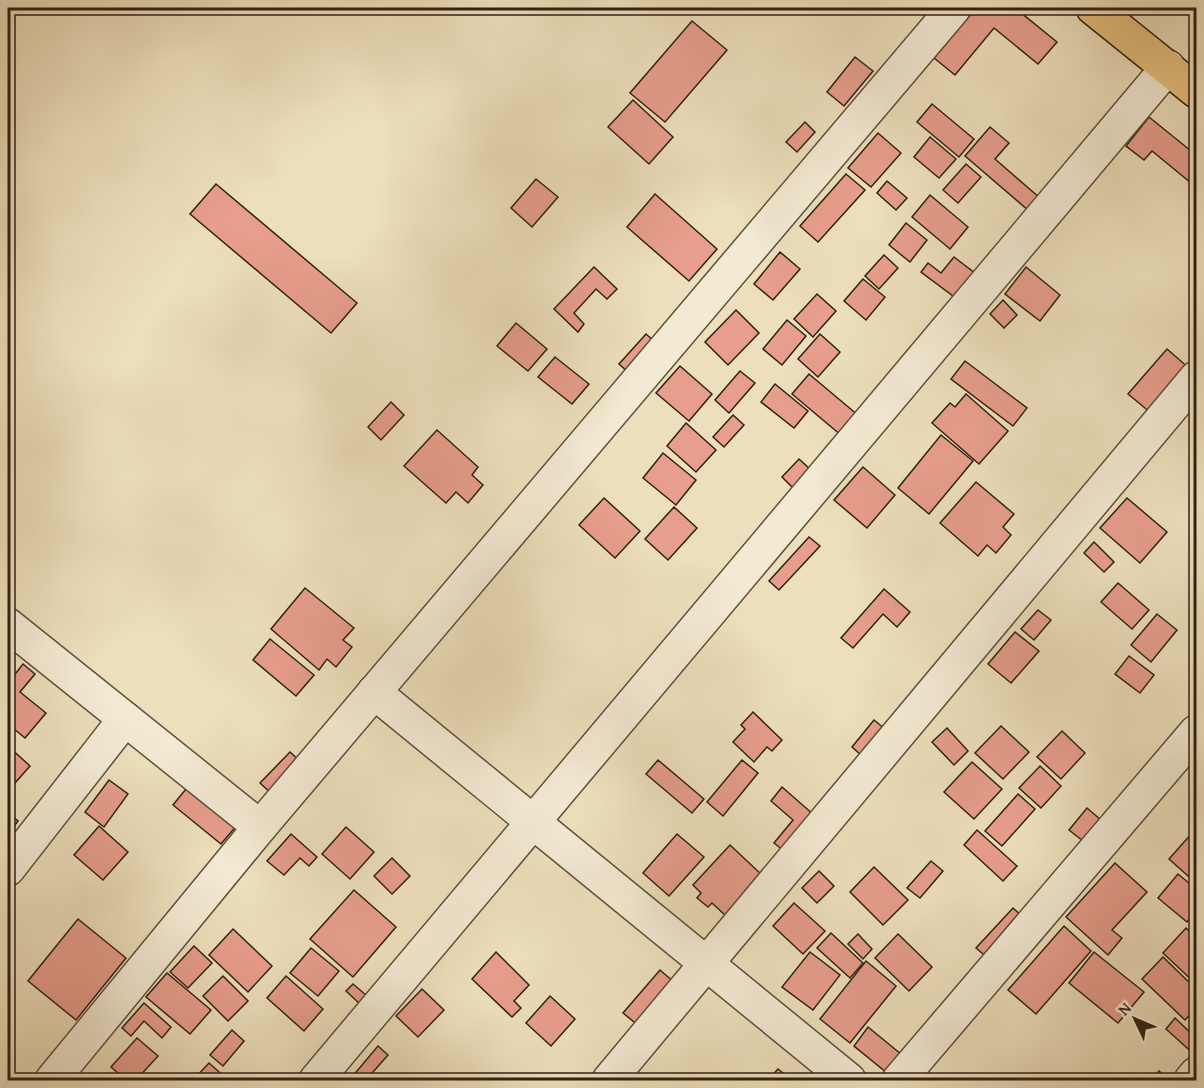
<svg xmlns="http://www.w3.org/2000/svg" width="1204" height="1088" font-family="'Gentium Book Plus',serif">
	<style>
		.building { fill: #e79e8c; stroke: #2f2112; stroke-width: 1.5 }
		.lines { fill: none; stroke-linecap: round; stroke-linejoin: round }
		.minor-casing { stroke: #5e503c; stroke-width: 36 }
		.major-casing { stroke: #2f2112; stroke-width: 36 }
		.minor { stroke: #f3ead3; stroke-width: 33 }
		.major { stroke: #e6c07e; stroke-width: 33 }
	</style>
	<rect width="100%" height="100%" fill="#eddfbc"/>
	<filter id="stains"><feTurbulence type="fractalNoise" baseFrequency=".00333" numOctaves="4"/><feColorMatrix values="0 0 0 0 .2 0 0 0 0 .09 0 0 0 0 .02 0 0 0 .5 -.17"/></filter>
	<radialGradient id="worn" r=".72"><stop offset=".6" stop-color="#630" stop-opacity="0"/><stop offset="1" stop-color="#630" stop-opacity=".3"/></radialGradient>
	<g class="building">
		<polygon points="976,8 1015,8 1057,42 1038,64 994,28 955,75 934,58"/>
		<polygon points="692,21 727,50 665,122 630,93"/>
		<polygon points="855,57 873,71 844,106 827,92"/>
		<polygon points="633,100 673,137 649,164 608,127"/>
		<polygon points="932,104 974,139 959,157 917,122"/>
		<polygon points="1149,117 1196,155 1196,187 1152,151 1144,160 1126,146"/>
		<polygon points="805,122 815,132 797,152 786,142"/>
		<polygon points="990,127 1009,143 995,159 1040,198 1029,211 965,156"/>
		<polygon points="878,133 901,153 871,187 848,168"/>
		<polygon points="930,137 956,159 939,178 914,157"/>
		<polygon points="966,164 981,177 958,203 943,190"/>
		<polygon points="846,174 865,190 818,242 800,226"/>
		<polygon points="536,179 558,197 532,227 511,208"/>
		<polygon points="887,181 907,198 896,210 877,193"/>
		<polygon points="216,184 357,303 331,333 190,214"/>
		<polygon points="655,194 717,249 689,281 627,227"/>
		<polygon points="930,195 968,227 950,249 912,217"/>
		<polygon points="906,223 927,240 910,262 889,245"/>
		<polygon points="780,252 800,269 773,300 754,284"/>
		<polygon points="884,255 898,268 879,289 865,276"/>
		<polygon points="954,257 976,274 957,299 921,272 928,263 941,273"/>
		<polygon points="594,267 617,289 607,299 596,289 574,313 584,324 578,332 554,309"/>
		<polygon points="1026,267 1060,295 1040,321 1005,294"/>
		<polygon points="863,279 885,297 866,320 844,301"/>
		<polygon points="817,294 836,311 813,337 794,319"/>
		<polygon points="1003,300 1017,315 1004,328 990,314"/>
		<polygon points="736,310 759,333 728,365 705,342"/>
		<polygon points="787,320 806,336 782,365 763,349"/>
		<polygon points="516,323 547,349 528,371 497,346"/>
		<polygon points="646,334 657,344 630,374 619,364"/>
		<polygon points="820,334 840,352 818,377 798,359"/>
		<polygon points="1167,349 1190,369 1151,413 1128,394"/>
		<polygon points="555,357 589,384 572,404 538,377"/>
		<polygon points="965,361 1027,408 1013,426 951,379"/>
		<polygon points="680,366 712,394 689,421 656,393"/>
		<polygon points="740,371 755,383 729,413 715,400"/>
		<polygon points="809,374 859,416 842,436 792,394"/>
		<polygon points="775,384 808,411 794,428 761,402"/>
		<polygon points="966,394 1008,431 979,464 932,423 950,403 955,407"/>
		<polygon points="391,402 404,415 381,440 368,427"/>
		<polygon points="733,415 744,425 724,447 713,437"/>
		<polygon points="686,423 716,450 696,472 667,446"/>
		<polygon points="437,430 478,467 472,475 483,485 468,503 456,492 446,503 404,466"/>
		<polygon points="941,435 973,461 929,514 898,488"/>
		<polygon points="663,453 696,480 676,505 643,478"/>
		<polygon points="799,459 811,470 794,489 782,477"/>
		<polygon points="863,467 895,495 867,528 834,500"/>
		<polygon points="976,482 1014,514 1003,527 1011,535 996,553 987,545 978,556 940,523"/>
		<polygon points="604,498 640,531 615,558 579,525"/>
		<polygon points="1127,498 1167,532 1140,563 1100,528"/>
		<polygon points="674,507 697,528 668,560 645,539"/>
		<polygon points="809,537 820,546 779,590 769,581"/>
		<polygon points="1094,542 1114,562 1104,572 1084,553"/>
		<polygon points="1118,583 1149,610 1132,629 1101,602"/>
		<polygon points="305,588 354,628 343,640 352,647 336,667 327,659 319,670 271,629"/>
		<polygon points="884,589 910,612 897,627 883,614 853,648 841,638"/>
		<polygon points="1038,610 1051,620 1034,640 1021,629"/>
		<polygon points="1157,614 1177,630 1151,662 1131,645"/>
		<polygon points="1015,632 1039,651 1011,683 988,664"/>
		<polygon points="270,639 314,675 296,696 253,660"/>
		<polygon points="1129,656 1154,675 1140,693 1115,674"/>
		<polygon points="23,664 35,674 20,692 46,713 25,738 8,724 8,683"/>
		<polygon points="753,712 782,740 772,751 767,747 754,762 733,742 745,729 741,725"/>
		<polygon points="874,720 885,729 862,756 852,747"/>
		<polygon points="1001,726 1029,752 1003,779 975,753"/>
		<polygon points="947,728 968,751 954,765 932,742"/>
		<polygon points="1062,731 1085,753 1061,779 1037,757"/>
		<polygon points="8,746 30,766 8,791"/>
		<polygon points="290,752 303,764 273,795 260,783"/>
		<polygon points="658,760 704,799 692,813 646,774"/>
		<polygon points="742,760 758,773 723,816 707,802"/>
		<polygon points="972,762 1002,789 974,819 944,792"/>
		<polygon points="1040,766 1061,786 1041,808 1019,788"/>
		<polygon points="109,780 128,794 104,827 85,812"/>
		<polygon points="190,784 238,824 221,844 173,805"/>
		<polygon points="782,787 814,815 784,851 774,843 793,820 771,801"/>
		<polygon points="1018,794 1035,809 1002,846 985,831"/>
		<polygon points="1087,808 1101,820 1083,841 1069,830"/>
		<polygon points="8,813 18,821 8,835"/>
		<polygon points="99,826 128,852 103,880 74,855"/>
		<polygon points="346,827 374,852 350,879 322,854"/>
		<polygon points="977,830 1017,866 1003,881 964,845"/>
		<polygon points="1193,832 1196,834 1196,883 1169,859"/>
		<polygon points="291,834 317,857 309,866 300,858 284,875 267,861"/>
		<polygon points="677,834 704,857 669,896 643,873"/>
		<polygon points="730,845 763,876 726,916 712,903 708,907 697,898 701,893 693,885"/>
		<polygon points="392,858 410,876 392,894 374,876"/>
		<polygon points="931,861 943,871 920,898 907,888"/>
		<polygon points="1115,863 1147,892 1112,930 1122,938 1108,955 1066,917"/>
		<polygon points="874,867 908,900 883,925 850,892"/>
		<polygon points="819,871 834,886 817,903 802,888"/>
		<polygon points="1178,874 1196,889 1196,912 1187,922 1158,898"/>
		<polygon points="354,890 396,927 353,977 310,939"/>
		<polygon points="794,903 825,931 803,954 773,926"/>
		<polygon points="1013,908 1025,919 989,959 976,948"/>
		<polygon points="78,919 126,958 76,1020 28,981"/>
		<polygon points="1064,926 1091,951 1036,1014 1008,990"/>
		<polygon points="1186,928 1196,938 1196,984 1163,953"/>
		<polygon points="233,929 272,966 248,992 209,955"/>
		<polygon points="831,933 863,963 850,978 817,948"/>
		<polygon points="858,934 872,949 863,959 848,944"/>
		<polygon points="898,934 932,967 909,991 875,958"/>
		<polygon points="194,946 212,963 188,988 170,972"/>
		<polygon points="311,948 339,971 318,996 290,973"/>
		<polygon points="496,952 529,985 514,1001 521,1008 512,1017 472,979"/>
		<polygon points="810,952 840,975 813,1010 782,987"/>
		<polygon points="1094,952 1144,992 1118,1023 1069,983"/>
		<polygon points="1163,957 1196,989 1196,1008 1185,1020 1142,979"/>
		<polygon points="866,961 896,986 850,1043 820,1019"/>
		<polygon points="660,970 675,983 639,1026 623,1013"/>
		<polygon points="167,973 211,1010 190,1034 146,997"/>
		<polygon points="223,976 248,1001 228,1021 203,996"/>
		<polygon points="286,976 323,1009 304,1031 267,998"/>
		<polygon points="353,984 367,996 360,1004 346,991"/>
		<polygon points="422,989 444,1010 418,1037 396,1016"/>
		<polygon points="550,996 575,1019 551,1046 526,1023"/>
		<polygon points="144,1003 171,1027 162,1038 144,1021 131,1036 122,1028"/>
		<polygon points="1175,1018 1196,1038 1196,1056 1166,1029"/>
		<polygon points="868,1027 907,1059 892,1077 854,1046"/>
		<polygon points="232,1030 244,1041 223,1066 210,1055"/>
		<polygon points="137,1038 158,1056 136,1080 126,1080 111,1067"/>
		<polygon points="378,1046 388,1055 366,1080 356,1080 352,1077"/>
		<polygon points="209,1063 228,1080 193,1080"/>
		<polygon points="778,1069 792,1080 768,1080"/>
		<polygon points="1159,1071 1170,1080 1152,1080"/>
	</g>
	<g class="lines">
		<g class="minor-casing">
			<g id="minor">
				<polyline points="8,625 260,827"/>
				<polyline points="374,692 849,1080"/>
				<polyline points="8,869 125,719"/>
				<polyline points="52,1080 260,827 954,8"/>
				<polyline points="316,1080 1168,67"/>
				<polyline points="609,1080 1196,378"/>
				<polyline points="899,1080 1196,732"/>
				<polyline points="1191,1080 1196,1074"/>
			</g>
		</g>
		<g class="major-casing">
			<polyline id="major" points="1093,8 1196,91"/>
		</g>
		<use href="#minor" class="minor"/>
		<use href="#major" class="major"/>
	</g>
	<rect width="1204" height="1088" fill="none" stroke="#eddfbc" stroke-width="30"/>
	<rect x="9" y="9" width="1186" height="1070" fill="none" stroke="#2f2112" stroke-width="3"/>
	<rect x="15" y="15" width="1174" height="1058" fill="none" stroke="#2f2112" stroke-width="1.5"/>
	<g transform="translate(1135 1019) rotate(314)" stroke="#f3ead3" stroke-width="4.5" paint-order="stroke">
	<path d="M0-4.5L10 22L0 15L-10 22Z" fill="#2f2112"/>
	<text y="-9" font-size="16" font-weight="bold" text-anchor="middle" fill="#2f2112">N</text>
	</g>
	<rect width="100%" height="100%" filter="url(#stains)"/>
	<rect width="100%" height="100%" fill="url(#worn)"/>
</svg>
